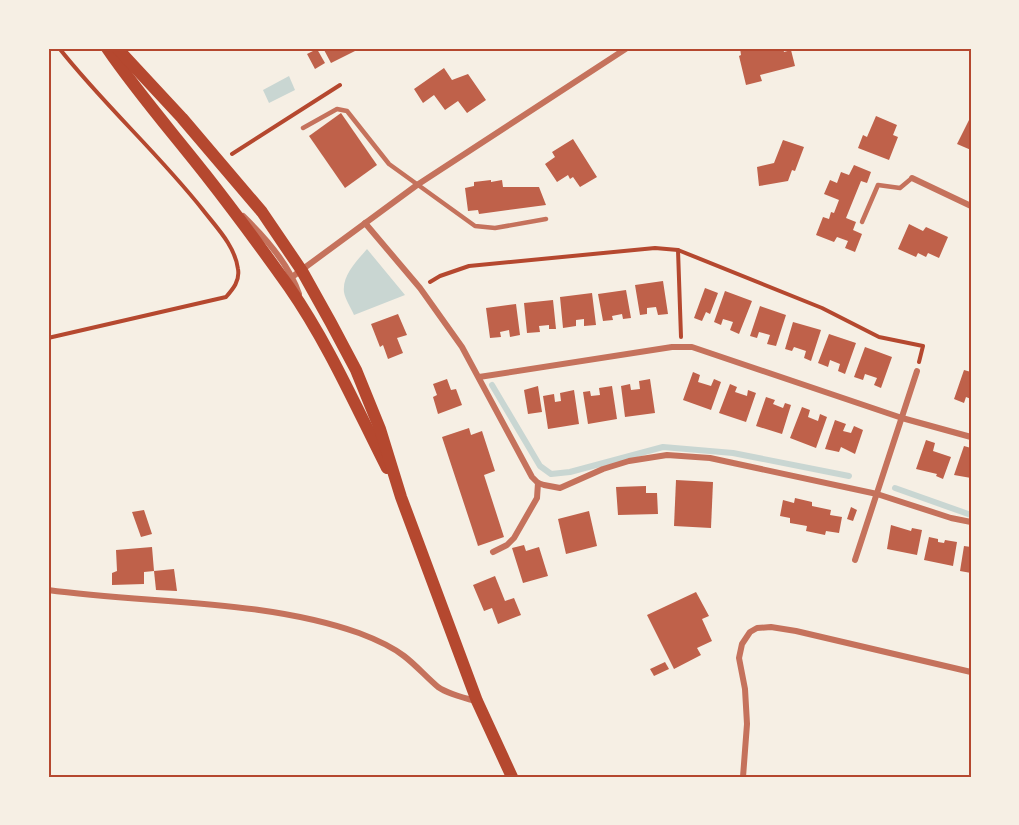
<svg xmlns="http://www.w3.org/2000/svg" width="1019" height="825" font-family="'Roboto Condensed',sans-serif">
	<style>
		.water { fill: #c9d6d2 }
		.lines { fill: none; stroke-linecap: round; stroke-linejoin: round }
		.stream { stroke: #c9d6d2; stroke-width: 6 }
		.building { fill: #bf614a }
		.path { stroke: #b5482f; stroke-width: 4 }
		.service { stroke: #c5725c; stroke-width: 4.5 }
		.minor { stroke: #c5725c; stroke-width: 6 }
		.secondary { stroke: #b5482f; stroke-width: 12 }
		.neatline { fill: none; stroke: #b5482f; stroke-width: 2 }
	</style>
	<rect width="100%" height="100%" fill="#f6efe4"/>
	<g class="water">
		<polygon points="289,76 295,90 269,103 263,90"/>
		<path d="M367,249L405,295L354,315C351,308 345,299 344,292C342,275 357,261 367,249Z"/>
	</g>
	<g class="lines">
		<g class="stream">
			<polyline points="492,385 540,466 551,474 570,472 663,447 733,453 849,476"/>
			<polyline points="895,488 971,515"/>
		</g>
	</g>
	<g class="building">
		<polygon points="323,48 361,48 331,63"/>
		<polygon points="740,48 783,48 784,52 791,50 795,66 760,75 762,81 746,85 739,56 741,55"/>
		<polygon points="317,49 325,63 315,69 307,54"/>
		<polygon points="444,68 452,80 468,74 486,100 467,113 458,101 445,110 434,95 423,103 414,89"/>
		<polygon points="341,113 377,165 345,188 309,136"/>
		<polygon points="876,116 897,125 893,135 898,137 889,160 858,148 863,135 867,137"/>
		<polygon points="971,116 971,150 957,144"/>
		<polygon points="573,139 597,177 580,187 573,177 570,179 568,175 557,182 545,164 555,157 552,152"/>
		<polygon points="783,140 804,147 795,171 792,170 788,181 759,186 757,167 774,163"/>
		<polygon points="854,165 871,172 867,183 861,181 846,218 856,222 853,230 862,234 855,252 845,248 848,241 837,237 834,242 816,235 823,217 829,219 831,212 834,213 839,200 824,194 830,180 837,183 841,172 849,175"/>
		<polygon points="491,180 491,182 502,180 503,187 539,187 546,205 479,214 478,210 468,211 465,188 474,186 474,182"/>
		<polygon points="909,224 923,231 926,227 948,237 939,258 928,253 926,257 918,253 916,257 898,249"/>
		<polygon points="663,281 668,314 658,315 656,307 647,308 647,314 640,315 635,285"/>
		<polygon points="705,288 718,293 710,314 706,312 702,321 694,318"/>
		<polygon points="626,290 631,318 623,319 622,314 612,316 613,320 603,321 598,294"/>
		<polygon points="725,291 752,301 739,334 730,330 733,322 723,319 721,325 714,322"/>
		<polygon points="592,293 596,325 584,326 584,319 576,320 576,326 563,328 560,297"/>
		<polygon points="553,300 556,329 549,329 549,325 539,326 540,332 527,333 524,303"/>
		<polygon points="516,304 520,335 510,337 509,330 500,332 501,337 490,338 486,308"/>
		<polygon points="760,306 786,315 776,346 767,344 770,335 759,332 757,338 750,336"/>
		<polygon points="398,314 407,335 397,338 403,353 388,359 383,345 380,347 371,324"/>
		<polygon points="793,322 821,330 811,361 804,358 806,351 794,347 792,351 785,349"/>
		<polygon points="829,334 856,343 845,374 838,371 840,364 830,360 828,367 818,363"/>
		<polygon points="865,347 892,357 881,388 874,385 877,378 865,374 863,380 854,377"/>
		<polygon points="964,370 971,372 971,399 966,397 964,403 954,399"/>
		<polygon points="693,372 700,375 698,382 711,386 714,379 721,382 711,410 683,400"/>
		<polygon points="447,379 451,390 456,389 462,405 438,414 433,397 437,395 433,384"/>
		<polygon points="650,379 655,413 625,417 621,386 630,384 631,390 640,389 639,381"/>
		<polygon points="730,384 737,387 735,392 747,396 748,390 756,393 746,422 719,413"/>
		<polygon points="538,386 542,412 528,414 524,390"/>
		<polygon points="612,386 617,419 588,424 583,392 590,391 591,396 600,395 599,388"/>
		<polygon points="574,390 579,424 548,429 543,396 554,394 555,402 561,401 560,393"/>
		<polygon points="766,397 775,400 773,404 783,408 785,403 791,405 782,434 756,426"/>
		<polygon points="802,407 810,410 808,417 818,421 820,414 827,417 816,448 790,438"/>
		<polygon points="835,420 846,424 843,431 851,433 854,426 863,430 855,454 841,447 839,452 825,449"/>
		<polygon points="469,428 471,435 482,431 495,471 484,475 504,537 478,546 442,437"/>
		<polygon points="926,440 935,443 933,451 951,457 943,479 936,476 937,474 916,469"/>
		<polygon points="964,446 971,448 971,478 954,475"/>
		<polygon points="676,480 713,482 711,528 674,526"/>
		<polygon points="646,486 646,493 657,493 658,514 618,515 616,487"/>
		<polygon points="795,498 812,502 812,506 831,510 830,515 842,517 839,533 826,531 825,535 806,531 807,526 790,523 790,518 780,516 783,500 794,503"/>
		<polygon points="851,507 857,510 853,521 847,519"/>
		<polygon points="144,510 152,534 141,537 132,512"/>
		<polygon points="589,511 597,546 566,554 558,519"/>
		<polygon points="891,525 911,531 912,528 922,530 917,555 887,549"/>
		<polygon points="929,537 938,539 938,542 944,543 945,540 957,542 953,566 924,560"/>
		<polygon points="524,545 526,551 539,547 548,576 523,583 512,548"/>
		<polygon points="964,546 971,547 971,573 960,571"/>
		<polygon points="152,547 154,571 144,572 144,584 112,585 112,573 117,571 116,550"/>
		<polygon points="174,569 177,591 156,590 154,571"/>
		<polygon points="495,576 505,601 514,598 521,615 498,624 492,608 484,611 473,585"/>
		<polygon points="696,592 709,616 702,619 712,641 697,648 701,655 674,669 647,615"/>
		<polygon points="665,662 669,669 654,676 650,669"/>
	</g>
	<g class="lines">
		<g class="path">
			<polyline points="232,154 340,85"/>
			<polyline points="678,250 681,337"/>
			<polyline points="430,282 440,276 469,266 655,248 678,250 822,308 879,337 923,346 919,362"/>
			<path d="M48,338L226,297C233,289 240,281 238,269C235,246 217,228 203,210C158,153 104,105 59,48"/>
		</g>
		<g class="service">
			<polyline points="303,128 337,109 347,111 389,164 475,226 495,228 546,219"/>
			<polyline points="862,222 878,185 900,188 912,178"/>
		</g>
		<g class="minor">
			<polyline points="912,178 971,206"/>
			<path d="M243,216C266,238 289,264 299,294"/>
			<polyline points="365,223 420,288 462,347 532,477 538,483 544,485 560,488 603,469 629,461 667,455 710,458 877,494 951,518 971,522"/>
			<polyline points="292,277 417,185 627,48"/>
			<polyline points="479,377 672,347 692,347 902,418 971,437"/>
			<polyline points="493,552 507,545 514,538 537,498 538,483"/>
			<polyline points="855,560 917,371"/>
			<path d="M48,590C150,604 262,599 359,633C375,639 391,646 404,656C416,665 426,677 438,687C448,694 464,698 476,701"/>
			<polyline points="743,777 747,724 745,689 739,658 742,644 750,632 757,628 771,627 796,631 971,672"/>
		</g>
		<g class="secondary">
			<path d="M107,48C137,92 172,132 205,174C234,211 262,249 289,287C328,343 356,407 387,468"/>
			<polyline points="117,48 182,118 262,212 302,271 331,323 356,370 380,429 401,497 477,701 512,777"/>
		</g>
	</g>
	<rect width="1019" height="825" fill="none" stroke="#f6efe4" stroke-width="99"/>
	<rect x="50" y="50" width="920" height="726" class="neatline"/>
</svg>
